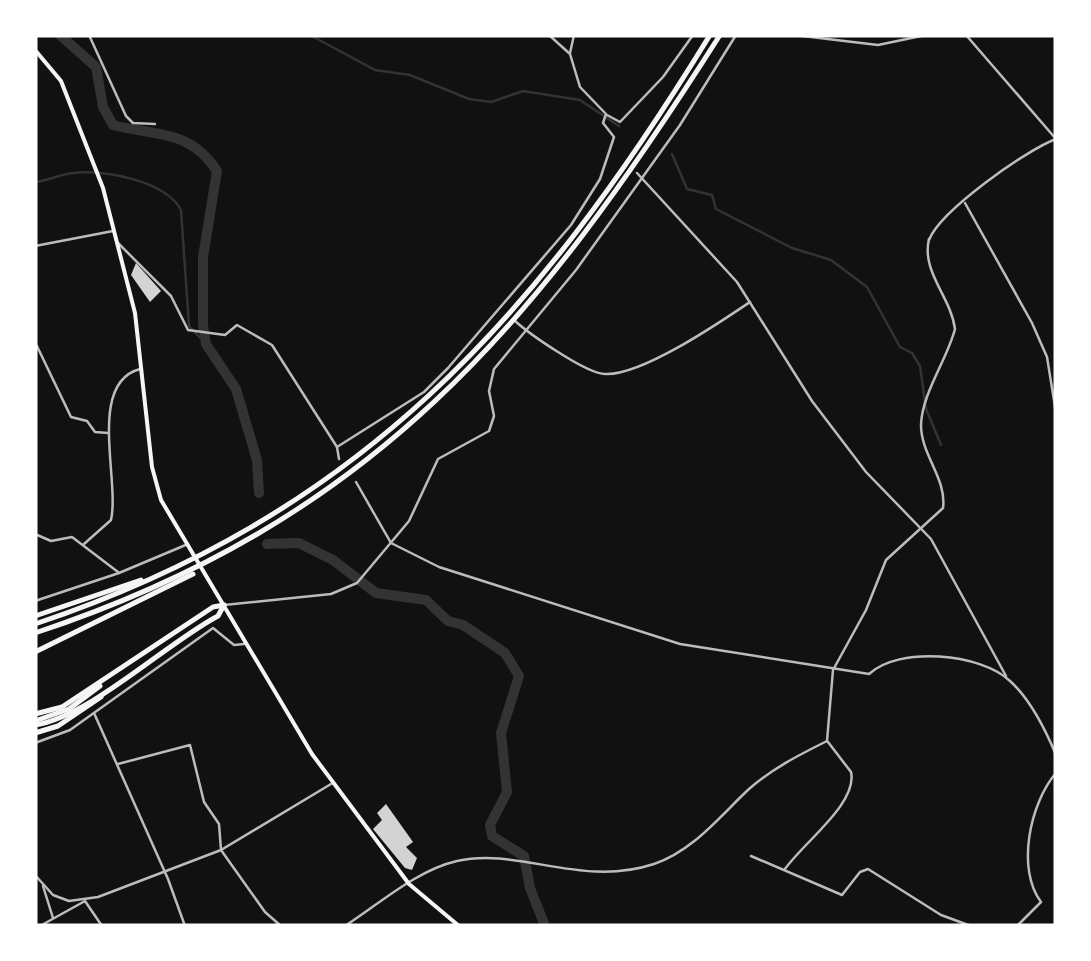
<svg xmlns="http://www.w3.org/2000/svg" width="1091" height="961" font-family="Arial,sans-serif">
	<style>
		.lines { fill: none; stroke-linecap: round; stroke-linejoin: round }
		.stream { stroke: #333; stroke-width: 2.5 }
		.river { stroke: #333; stroke-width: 10 }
		.building { fill: #d3d3d3 }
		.minor { stroke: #bcbcbc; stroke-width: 2.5 }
		.tertiary { stroke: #bcbcbc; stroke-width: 2.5 }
		.primary { stroke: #f5f5f5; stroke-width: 4 }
		.motorway { stroke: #f5f5f5; stroke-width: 5 }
	</style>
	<rect width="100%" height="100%" fill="#111"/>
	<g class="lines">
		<g class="stream">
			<polyline points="310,35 375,70 410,75 469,99 491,102 523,91 580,100 619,126"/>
			<polyline points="672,154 687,189 712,195 716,209 792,248 831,260 867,287 900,347 912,353 920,366 926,409 941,445"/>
			<path d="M35,182C48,181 60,174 73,173C104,170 165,180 181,210L189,326L206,344"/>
		</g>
		<g class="river">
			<path d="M60,35L96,67L103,107L113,125C153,136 189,128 217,171L203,257V325L206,344L236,389L257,460L259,493"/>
			<polyline points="267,544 299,543 333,560 376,593 426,600 448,621 463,625 505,653 519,676 501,733 507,792 490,825 492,836 524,856 530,888 545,926"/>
		</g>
	</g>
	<g class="building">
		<polygon points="136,263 161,291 150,302 131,275"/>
		<polygon points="386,804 413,842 406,847 417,858 412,870 405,868 373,829 382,820 377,813"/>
	</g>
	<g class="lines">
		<g class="minor">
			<polyline points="89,35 126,116 133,123 155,124"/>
			<polyline points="794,35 878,45 926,35"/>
			<polyline points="966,35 1056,139"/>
			<polyline points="570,53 574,35"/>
			<polyline points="607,115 620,122 663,77 693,35"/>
			<polyline points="637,173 737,282 812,401 866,472 931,539 1006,676"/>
			<polyline points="965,203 1032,323 1047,357 1056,413"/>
			<polyline points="118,243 171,296 188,330 225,335 237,325 272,345 337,447 339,459"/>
			<path d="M514,320C529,334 587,374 605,374C641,376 719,323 750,302"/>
			<polyline points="35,342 71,417 87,421 95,432 108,433"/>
			<polyline points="337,447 424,392 448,368 571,225 600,179 614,137 603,123 606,114 580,87 570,54 549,35"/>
			<path d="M356,482L391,543L439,567L680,644L869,674C899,646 980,653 1010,681C1030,699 1046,731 1056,755"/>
			<polyline points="35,534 51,541 72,537 118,572"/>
			<path d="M84,544L111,520C120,480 87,383 140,369"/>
			<polyline points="35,601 119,573 188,544"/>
			<polyline points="224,605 331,594 357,583 409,521 438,459 489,431 494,416 489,391 494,369 576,270 680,125 736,35"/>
			<polyline points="94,713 168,879 185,926"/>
			<polyline points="35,743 70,730 213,628 234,645 244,644"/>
			<polyline points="118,764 190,745 204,802 219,824 221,850 265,912 281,926"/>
			<polyline points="751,856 842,895 860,872 868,869 941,915 971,926"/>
			<polyline points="43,886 53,918"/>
			<polyline points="40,926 85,901 102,926"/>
			<path d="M1017,926L1041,902C1016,869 1030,803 1056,773"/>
		</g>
		<g class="tertiary">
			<path d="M929,240C940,211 1026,150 1056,139"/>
			<polyline points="35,246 113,231"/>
			<path d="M827,741L833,670L866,610L886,560L943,508C947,479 921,455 921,425C922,393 947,360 955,329C951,297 921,272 929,239"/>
			<path d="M785,869C804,842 858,803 851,772L828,742"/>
			<polyline points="35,875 53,895 69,901 98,897 221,850 331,784"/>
			<path d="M345,926C379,904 417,870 457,861C519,847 581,888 654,864C693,851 720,816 749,789C773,768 799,755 827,741"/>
		</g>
		<polyline class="primary" points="35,50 61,81 103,188 135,313 152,467 161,500 312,754 409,884 459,926"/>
		<g class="motorway">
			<polyline points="35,616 141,580"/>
			<path d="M35,624C360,515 535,320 710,35"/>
			<path d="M35,633C373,521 535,326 720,35"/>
			<polyline points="35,652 193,574"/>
			<polyline points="35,714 62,707 213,607 224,605"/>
			<polyline points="35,721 69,709 100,686"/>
			<path d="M35,725C91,716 165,644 218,616L224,605"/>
			<polyline points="35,733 58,726 101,697"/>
		</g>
	</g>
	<rect width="1091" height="961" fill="none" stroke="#ffffff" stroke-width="75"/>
</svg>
